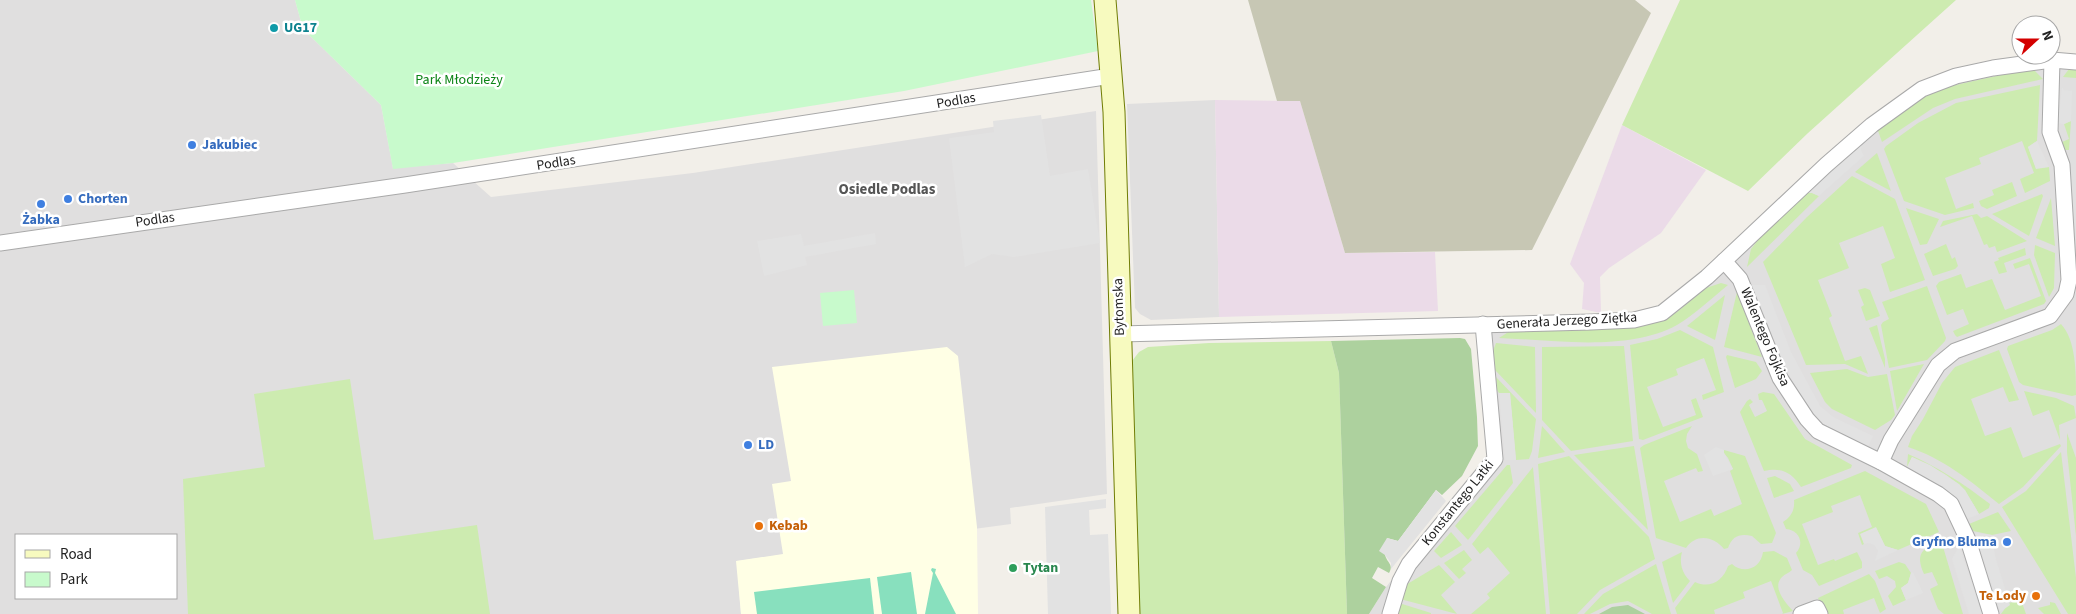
<svg xmlns="http://www.w3.org/2000/svg" width="2076" height="614" font-family="'Source Sans 3',sans-serif">
	<style>
		.residential { fill: #e0dfdf; fill-rule: evenodd }
		.industrial { fill: #ebdbe8 }
		.education { fill: #ffffe5 }
		.construction { fill: #c7c7b4 }
		.grass { fill: #cdebb0 }
		.forest { fill: #add19e }
		.park { fill: #c8facc }
		.pitch { fill: #88e0be }
		.parking { fill: #e2e2e2 }
		.lines { fill: none; stroke-linecap: round; stroke-linejoin: round }
		.street-casing { stroke: #a9a9a9; stroke-width: 17 }
		.secondary-casing { stroke: #707d05; stroke-width: 23 }
		.street { stroke: #fff; stroke-width: 15 }
		.secondary { stroke: #f7fabf; stroke-width: 21 }
		.culture-dot { fill: #0f9aa8; stroke: #fff; stroke-width: 2 }
		.shop-dot { fill: #3f7fe0; stroke: #fff; stroke-width: 2 }
		.food-dot { fill: #e8710a; stroke: #fff; stroke-width: 2 }
		.leisure-dot { fill: #2e9e5b; stroke: #fff; stroke-width: 2 }
		.labels { text-anchor: middle; dominant-baseline: central; stroke-width: 5; stroke-linejoin: round; paint-order: stroke }
		.culture-label { font-size: 14px; font-weight: bold; fill: #0d838f; stroke: #fff; text-anchor: start }
		.park-label { font-size: 14px; fill: #0c8416; stroke: #fff }
		.street-label { font-size: 14px; fill: #222; stroke: #fff }
		.shop-label { font-size: 14px; font-weight: bold; fill: #366cbe; stroke: #fff; text-anchor: start }
		.food-label { font-size: 14px; font-weight: bold; fill: #c56008; stroke: #fff; text-anchor: start }
		.leisure-label { font-size: 14px; font-weight: bold; fill: #27864d; stroke: #fff; text-anchor: start }
		.neighbourhood-label { font-size: 15px; font-weight: bold; fill: #555; stroke: #fff }
	</style>
	<rect width="100%" height="100%" fill="#f2efe9"/>
	<g class="residential">
		<path d="M0,0H295L303,29L381,105L393,168L453,163L491,197L693,173L1096,111L1107,494L1010,508L1011,524L737,561L741,614H0ZM16,535H176V598H16Z"/>
		<polygon points="2050,62 2076,65 2076,614 1369,614 1386,587 1489,458 1478,328 1669,313 1837,160 1916,99 1960,80"/>
		<polygon points="1215,100 1219,317 1151,320 1140,314 1135,308 1127,104"/>
	</g>
	<g class="industrial">
		<polygon points="1215,100 1300,101 1345,253 1435,252 1438,311 1219,317"/>
		<polygon points="1622,125 1706,170 1661,233 1609,268 1600,277 1601,313 1582,309 1584,283 1570,264"/>
	</g>
	<polygon class="education" points="947,347 958,356 977,527 978,614 741,614 736,561 783,554 772,484 791,481 772,367"/>
	<polygon class="construction" points="1248,0 1635,0 1651,13 1532,250 1345,253 1300,101 1277,101"/>
	<g class="grass">
		<polygon points="1680,0 1956,0 1808,133 1748,191 1622,125"/>
		<polygon points="2076,66 2076,78 2063,77 2069,69"/>
		<polygon points="2032,68 2043,79 1955,99 1933,108 1882,142 1877,128 1924,97 1951,86"/>
		<polygon points="2040,85 2037,141 2028,147 2036,168 2049,167 2050,181 2025,193 2020,179 2034,173 2022,141 1979,158 1981,164 1945,178 1956,209 1973,203 1974,208 1945,215 1904,201 1884,149 1886,146 1918,123 1956,103"/>
		<polygon points="2071,121 2069,150 2065,150 2062,142 2069,139 2064,124"/>
		<polygon points="1877,153 1891,191 1855,172"/>
		<polygon points="1852,176 1895,199 1925,280 1890,292 1881,264 1895,258 1883,226 1839,243 1849,268 1818,280 1832,316 1829,318 1845,361 1861,356 1868,374 1845,364 1806,365 1763,262 1807,217"/>
		<polygon points="2012,182 2017,196 1987,209 1981,206 1979,201 1994,195 1992,190"/>
		<polygon points="1807,193 1812,193 1819,196 1747,267 1751,249 1758,240"/>
		<polygon points="2042,194 2043,196 2029,236 1992,214"/>
		<polygon points="2051,198 2055,246 2036,238"/>
		<polygon points="1906,208 1939,219 1927,244 1920,245"/>
		<polygon points="1977,214 1981,218 1987,216 2027,241 1997,252 1995,246 1989,248 1987,244 1984,245 1972,216 1940,227 1943,221"/>
		<polygon points="1946,244 1952,259 1955,257 1958,266 1955,269 1933,276 1924,254"/>
		<polygon points="2035,245 2055,253 2054,288 2049,297 2034,255"/>
		<polygon points="2025,248 2026,255 2004,263 2007,272 1999,274 1994,262 1999,260 1998,258"/>
		<polygon points="2030,258 2046,301 2044,304 1957,337 1955,335 1953,331 1969,324 1963,309 1947,315 1936,286 1939,282 1961,274 1966,288 1992,279 2005,310 2041,296 2029,264 2015,269 2013,264"/>
		<path d="M1721,283L1728,285C1712,298 1695,314 1677,325C1628,352 1554,340 1499,338L1510,331H1567L1636,327L1677,312L1706,288Z"/>
		<polygon points="1927,286 1946,338 1945,341 1927,360 1889,368 1881,325 1883,322 1889,319 1882,302"/>
		<polygon points="1865,288 1870,290 1880,316 1866,321 1861,307 1864,305 1858,290"/>
		<polygon points="1737,292 1762,357 1724,347"/>
		<polygon points="1725,295 1715,340 1687,326"/>
		<path d="M2061,324C2076,340 2076,372 2076,395L2072,396L2023,385L2019,382L2007,349L2008,346L2052,330Z"/>
		<polygon points="1877,325 1885,359 1885,368 1869,328"/>
		<polygon points="1680,330 1713,347 1724,392 1703,400 1702,395 1716,390 1704,358 1676,369 1678,375 1647,387 1663,427 1696,415 1691,400 1696,398 1703,417 1643,440 1639,439 1630,345 1657,339"/>
		<polygon points="1331,341 1339,373 1347,614 1137,614 1129,365 1139,352 1148,347 1209,343"/>
		<polygon points="1496,343 1535,347 1536,413 1495,370 1493,351"/>
		<polygon points="1624,346 1633,441 1571,451 1542,420 1542,347"/>
		<path d="M1999,350L2019,400L2009,402L2003,387L1971,399L1985,436L2011,427L2023,458L2060,444L2061,446L2023,487L1999,504C1971,481 1942,458 1908,447L1912,436L1923,419L1942,383L1955,367Z"/>
		<polygon points="1727,355 1756,362 1762,371 1756,379 1735,388 1726,357"/>
		<polygon points="1924,364 1897,411 1890,371"/>
		<polygon points="1847,369 1868,377 1887,374 1895,415 1891,420 1875,430 1832,409 1825,402 1810,373"/>
		<polygon points="1496,377 1536,419 1532,451 1529,459 1516,460 1510,394 1499,393 1497,390"/>
		<polygon points="350,379 374,540 477,525 490,614 188,614 183,479 265,467 254,394"/>
		<polygon points="2024,391 2056,398 2074,406 2076,418 2059,425 2060,440 2049,410 2033,416"/>
		<path d="M1763,392L1774,394L1805,439L1852,465L1851,468L1801,487C1792,472 1781,467 1764,471L1740,412L1747,401L1750,399L1753,402L1749,405L1755,417L1767,411L1762,400H1759L1758,394Z"/>
		<polygon points="1542,426 1565,452 1538,458"/>
		<path d="M1692,426L1687,434L1686,441L1688,448L1697,454L1703,471L1698,472L1696,468L1664,481L1680,522L1711,509L1714,516L1742,504L1730,471L1733,469L1728,458L1724,453V450L1745,456L1776,533L1772,543L1761,544L1752,536C1740,533 1732,536 1728,548L1724,549C1714,536 1696,533 1686,548L1656,538L1640,448L1644,445Z"/>
		<polygon points="2067,433 2076,458 2076,536 2067,452"/>
		<polygon points="1634,446 1648,530 1574,455"/>
		<polygon points="2061,452 2076,578 2076,614 2068,614 2002,507 2026,491"/>
		<path d="M1908,454C1938,467 1964,484 1990,504L1989,508L1979,514C1960,478 1947,475 1912,457L1907,467Z"/>
		<polygon points="1569,456 1649,537 1655,559 1600,590 1577,614 1550,614 1538,464"/>
		<polygon points="1507,465 1510,465 1513,483 1468,540 1455,526"/>
		<polygon points="1533,467 1546,614 1471,614 1490,598 1487,594 1510,573 1488,547 1480,554 1472,544"/>
		<path d="M1865,471L1926,504L1939,532L1898,550L1885,546L1876,528L1861,534L1864,544L1862,545L1858,533L1872,527L1860,495L1831,506L1833,512L1802,524L1818,565L1834,559L1835,561L1857,552L1862,562V568L1819,586L1812,575L1803,570L1796,553C1805,543 1799,530 1786,529L1783,522C1791,517 1795,510 1794,500Z"/>
		<polygon points="1775,476 1790,484 1794,491 1774,498 1767,478"/>
		<polygon points="1998,512 2011,531 1992,535 1973,531 1969,524"/>
		<polygon points="1451,532 1462,545 1441,558 1434,551"/>
		<path d="M1941,540L1963,614H1944L1938,609L1930,589L1938,585L1932,572L1924,574C1915,553 1922,549 1941,540Z"/>
		<polygon points="1464,550 1472,560 1462,569 1466,573 1459,579 1444,563"/>
		<path d="M1774,551L1787,558L1792,570C1789,573 1785,574 1782,577C1771,588 1787,604 1793,611L1782,614L1783,613L1771,581L1743,592L1745,598L1714,610L1715,614H1677L1675,608L1695,582C1710,589 1723,581 1728,566L1732,564C1744,575 1761,568 1763,552Z"/>
		<path d="M1682,552C1679,563 1682,573 1690,581L1673,603L1662,562Z"/>
		<polygon points="1899,562 1905,564 1911,573 1908,583 1901,588 1906,600 1893,606 1888,596 1896,587 1895,581 1887,576 1879,579 1875,571"/>
		<polygon points="1656,564 1671,614 1652,614 1628,601 1610,604 1590,614 1584,614 1603,594"/>
		<polygon points="1439,565 1455,582 1441,595 1457,614 1400,599 1404,586"/>
		<polygon points="1869,574 1875,581 1886,609 1880,613 1874,598 1843,610 1844,614 1824,614 1818,598"/>
		<polygon points="2021,600 2026,614 2001,614 2009,603"/>
		<polygon points="2050,602 2055,603 2061,614 2044,614 2038,608 2050,605"/>
		<polygon points="1399,603 1431,613 1431,614 1396,614"/>
	</g>
	<g class="forest">
		<path d="M1460,338L1465,339L1471,349L1477,417L1478,446L1462,476L1442,495L1436,490L1398,541L1387,538C1387,543 1384,550 1385,555C1387,563 1394,564 1389,573L1378,567L1372,578L1386,587L1369,614H1347L1339,373L1331,341Z"/>
		<polygon points="1628,605 1645,614 1599,614 1612,607"/>
	</g>
	<g class="park">
		<polygon points="295,0 1091,0 1098,51 904,91 453,163 393,169 381,105 303,29"/>
		<polygon points="854,290 857,323 823,326 820,293"/>
	</g>
	<g class="pitch">
		<polygon points="932,568 936,569 935,573 956,614 925,614 933,573 931,570"/>
		<polygon points="911,572 917,614 882,614 877,577"/>
		<polygon points="870,578 874,614 757,614 754,592"/>
	</g>
	<g class="parking">
		<polygon points="2062,87 2064,90 2072,91 2071,121 2064,124 2058,123"/>
		<polygon points="1041,115 1050,176 1088,169 1100,243 1014,257 992,254 965,267 949,138 994,132 993,121"/>
		<polygon points="1862,141 1861,150 1864,156 1819,196 1812,193 1807,193"/>
		<polygon points="2037,141 2049,167 2036,169 2028,147"/>
		<polygon points="875,233 876,244 805,257 807,265 764,276 757,241 801,234 804,246"/>
		<polygon points="1752,285 1765,285 1791,352 1820,406 1833,417 1873,436 1868,446 1828,427 1811,412 1785,368"/>
		<polygon points="1499,393 1510,393 1516,460 1505,460"/>
		<polygon points="1716,447 1724,450 1724,453 1733,469 1713,476 1704,455"/>
		<polygon points="1912,457 1930,465 1959,484 1965,490 1979,514 1967,519 1959,505 1949,492 1907,467"/>
		<polygon points="1436,490 1446,501 1391,569 1391,563 1385,555 1379,551 1387,538 1398,541"/>
		<polygon points="1106,499 1106,508 1089,510 1090,535 1108,534 1111,614 1048,614 1045,507"/>
		<polygon points="1876,527 1885,546 1898,550 1875,561 1878,551 1874,545 1869,543 1864,544 1860,534"/>
		<polygon points="1975,533 1992,535 1995,556 2010,605 2003,610 2000,611"/>
		<polygon points="1959,546 1983,614 1969,614 1952,559"/>
		<polygon points="1913,572 1923,593 1906,600 1901,588 1908,583 1911,573"/>
	</g>
	<g class="lines">
		<g class="street-casing">
			<g id="street">
				<polyline points="0,243 405,185 1111,76"/>
				<polyline points="1724,261 1740,279 1780,378 1807,419 1818,431 1881,462 1938,494 1951,504 1968,540 1991,614"/>
				<polyline points="1120,334 1591,322 1634,320 1662,313 1707,277 1826,165 1872,125 1922,89 1956,76 1993,68 2052,60 2076,62"/>
				<polyline points="1881,462 1891,440 1938,365 1955,351 2050,316 2066,294 2069,280 2062,165 2050,132 2052,60"/>
				<polyline points="1390,614 1400,581 1409,564 1495,459 1483,324"/>
				<polyline points="1801,614 1817,608 1820,614"/>
			</g>
		</g>
		<g class="secondary-casing">
			<polyline id="secondary" points="1105,0 1114,112 1129,614"/>
		</g>
		<use href="#street" class="street"/>
		<use href="#secondary" class="secondary"/>
	</g>
	<circle class="culture-dot" cx="274" cy="28" r="5"/>
	<g class="shop-dot">
		<circle cx="192" cy="145" r="5"/>
		<circle cx="68" cy="199" r="5"/>
		<circle cx="41" cy="204" r="5"/>
		<circle cx="748" cy="445" r="5"/>
		<circle cx="2007" cy="542" r="5"/>
	</g>
	<g class="food-dot">
		<circle cx="759" cy="526" r="5"/>
		<circle cx="2036" cy="596" r="5"/>
	</g>
	<circle class="leisure-dot" cx="1013" cy="568" r="5"/>
	<g class="labels">
		<g class="culture-label">
			<text x="284" y="28">UG17</text>
		</g>
		<g class="park-label">
			<text x="459" y="80">Park Młodzieży</text>
		</g>
		<g class="street-label">
			<text transform="translate(956 101) rotate(-10)">Podlas</text>
			<text transform="translate(556 163) rotate(-9)">Podlas</text>
			<text transform="translate(155 220) rotate(-8)">Podlas</text>
			<text transform="translate(1119 307) rotate(-92)">Bytomska</text>
			<text transform="translate(1567 321) rotate(-3)">Generała Jerzego Ziętka</text>
			<text transform="translate(1765 337) rotate(67)">Walentego Fojkisa</text>
			<text transform="translate(1458 503) rotate(-51)">Konstantego Latki</text>
		</g>
		<g class="shop-label">
			<text x="202" y="145">Jakubiec</text>
			<text x="78" y="199">Chorten</text>
			<text x="41" y="220" text-anchor="middle">Żabka</text>
			<text x="758" y="445">LD</text>
			<text x="1997" y="542" text-anchor="end">Gryfno Bluma</text>
		</g>
		<g class="food-label">
			<text x="769" y="526">Kebab</text>
			<text x="2026" y="596" text-anchor="end">Te Lody</text>
		</g>
		<g class="leisure-label">
			<text x="1023" y="568">Tytan</text>
		</g>
		<g class="neighbourhood-label">
			<text x="887" y="189">Osiedle Podlas</text>
		</g>
	</g>
	<rect x="15" y="534" width="162" height="65" fill="#ffffff" stroke="#a7a7a7"/>
	<rect x="25" y="550" width="25" height="8" fill="#f7fabf" stroke="#a7a7a7"/>
	<text x="60" y="559" font-size="15" fill="#222222">Road</text>
	<rect x="25" y="572" width="25" height="15" fill="#c8facc" stroke="#a7a7a7"/>
	<text x="60" y="584" font-size="15" fill="#222222">Park</text>
	<g transform="translate(2036 40) rotate(69)"><circle r="24" fill="#ffffff" stroke="#a7a7a7"/>
	<path d="M0-4L9 19L0 12L-9 19Z" fill="#d40000"/>
	<text y="-8" font-size="14" font-weight="bold" text-anchor="middle" fill="#222222">N</text>
	</g>
</svg>
